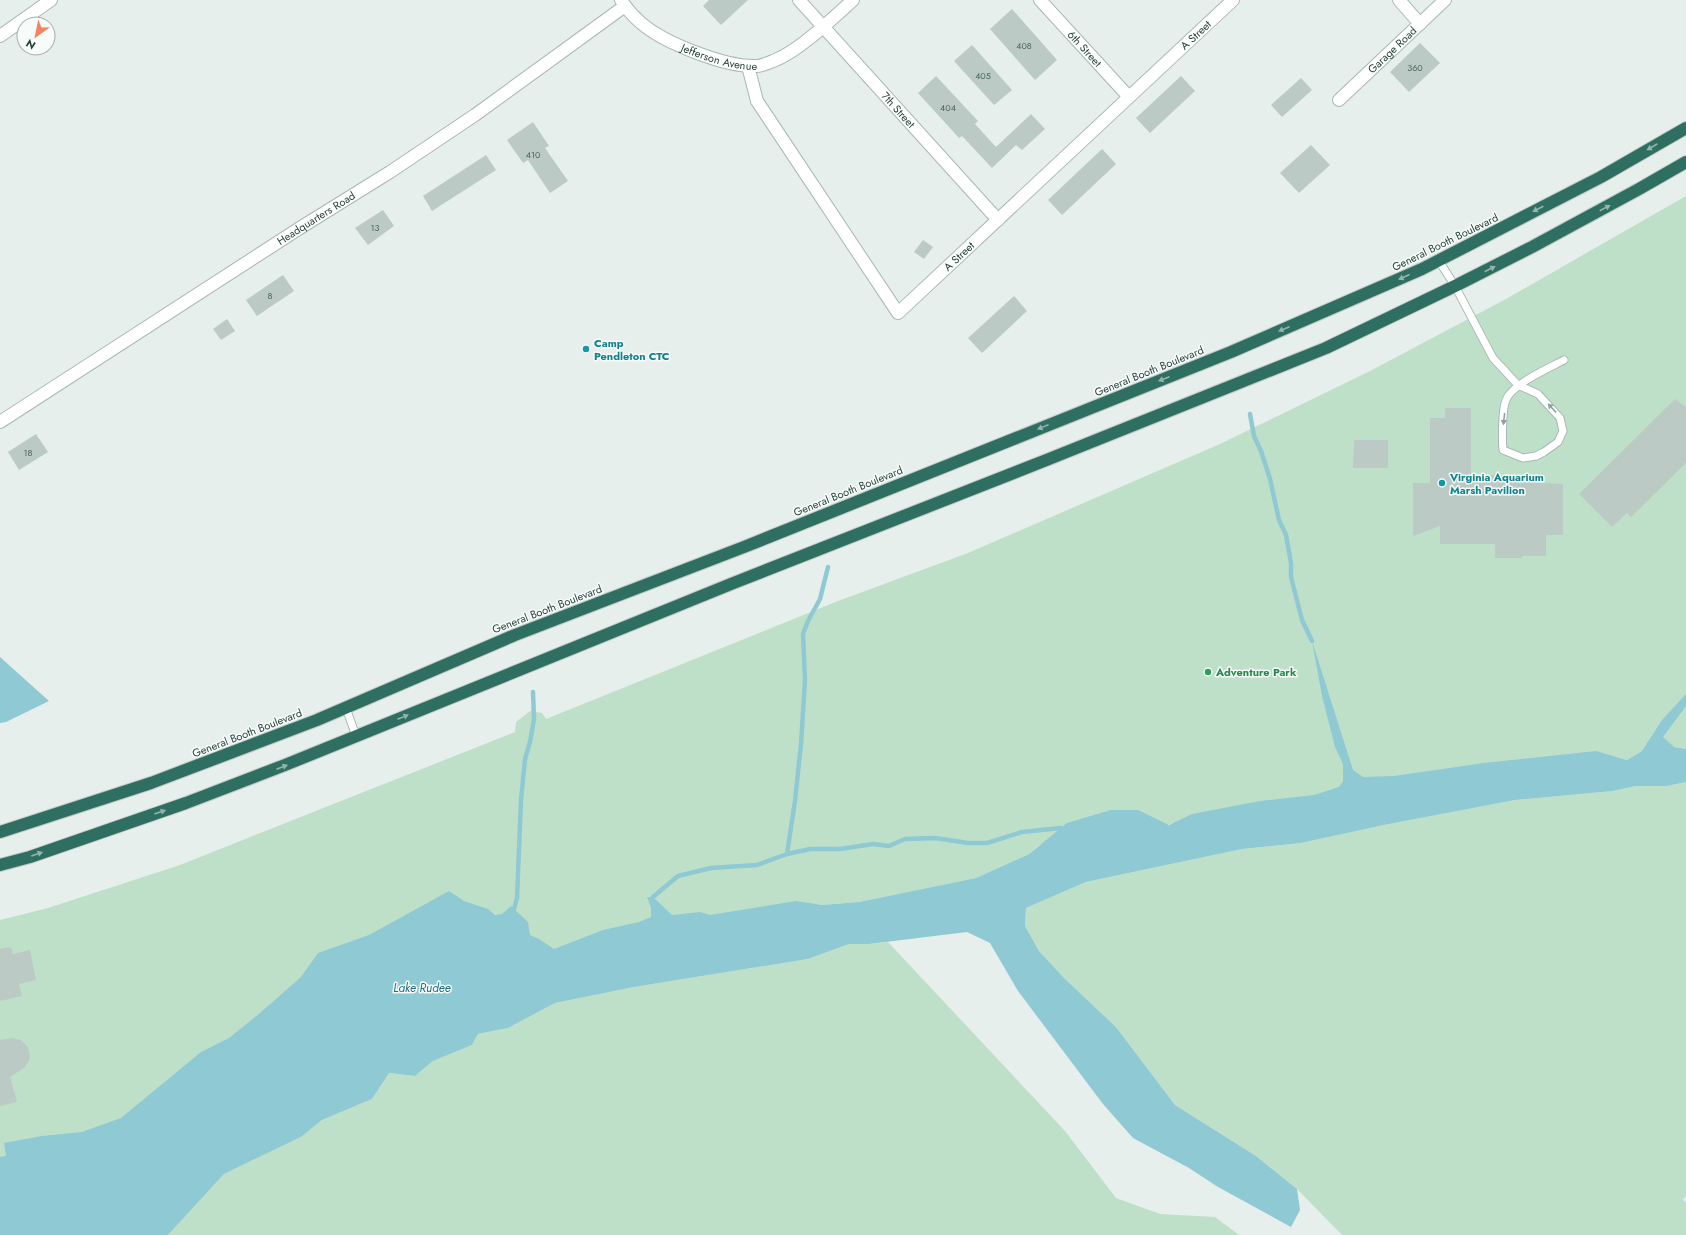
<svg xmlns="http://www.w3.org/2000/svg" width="1686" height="1235" font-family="Jost,sans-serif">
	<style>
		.green { fill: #bfe0c8 }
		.water { fill: #8ec9d4 }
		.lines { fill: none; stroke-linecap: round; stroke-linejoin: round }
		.stream { stroke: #8ec9d4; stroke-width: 4.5 }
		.building { fill: #bbcac4 }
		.lane-casing { stroke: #a8b8b2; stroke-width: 9 }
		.street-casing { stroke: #a8b8b2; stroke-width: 14 }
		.highway-casing { stroke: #c2cac8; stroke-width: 14 }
		.lane { stroke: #fff; stroke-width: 7 }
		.street { stroke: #fff; stroke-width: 12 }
		.highway { stroke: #2f6f62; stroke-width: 12 }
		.oneway { fill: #93b5ae }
		.oneway2 { fill: #92a09c }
		.culture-dot { fill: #0f9aa8; stroke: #f7fbf9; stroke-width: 1.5 }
		.leisure-dot { fill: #2e9e5b; stroke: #f7fbf9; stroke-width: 1.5 }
		.labels { text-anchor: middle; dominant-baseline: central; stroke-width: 3; stroke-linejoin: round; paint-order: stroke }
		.number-label { font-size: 9px; fill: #4a645c }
		.street-label { font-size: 11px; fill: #24423a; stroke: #f7fbf9 }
		.culture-label { font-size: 11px; font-weight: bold; fill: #0d838f; stroke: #f7fbf9; text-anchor: start }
		.leisure-label { font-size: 11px; font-weight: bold; fill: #27864d; stroke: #f7fbf9; text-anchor: start }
		.water-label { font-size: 12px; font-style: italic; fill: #1c6f80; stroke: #f7fbf9 }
	</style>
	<rect width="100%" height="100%" fill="#e6efeb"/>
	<g class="green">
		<polygon points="1686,196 1686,749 1674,747 1642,751 1627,760 1605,754 1039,845 1029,854 976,878 859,902 822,905 814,904 537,987 0,1235 0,920 48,908 180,865 515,732 516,722 530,711 542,713 546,719 838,601 968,553 1220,444 1370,371 1506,299"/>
		<polygon points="1686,782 1686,1196 1683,1200 1686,1202 1686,1235 1342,1235 1297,1189 1256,1156 1175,1105 1116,1027 1064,978 1039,951 1025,926 1026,908 1086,882 1242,849 1301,843 1384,825 1515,800 1613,791 1636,786 1667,786"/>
		<polygon points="888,942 1065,1131 1116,1198 1160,1214 1215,1217 1239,1235 168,1235 224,1174 301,1137 322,1120 372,1099 389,1073 415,1076 433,1061 472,1045 478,1034 508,1028 555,1003 634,987 808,959 849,944 869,944"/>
	</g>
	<g class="water">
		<polygon points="1312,641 1353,770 1363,777 1394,776 1484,763 1596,751 1627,760 1642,751 1662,720 1686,694 1686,706 1663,737 1674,747 1686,749 1686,782 1667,786 1636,786 1613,791 1515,800 1384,825 1301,843 1242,849 1086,882 1026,908 1025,926 1039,951 1064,978 1116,1027 1175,1105 1256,1156 1297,1189 1300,1210 1291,1227 1218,1187 1189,1168 1133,1138 1103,1104 1018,991 990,943 967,932 869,944 849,944 808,959 634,987 555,1003 508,1028 478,1034 472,1045 433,1061 415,1076 389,1073 372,1099 322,1120 301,1137 224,1174 168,1235 0,1235 0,1157 6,1156 4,1143 42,1136 82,1132 121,1118 201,1052 229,1038 260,1013 301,977 318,953 369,935 449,891 464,901 488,909 495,915 502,914 511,906 528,922 530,935 539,939 554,949 603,930 639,922 651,917 651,908 647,897 653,897 672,915 700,912 710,915 796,901 822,905 859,902 976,878 1029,854 1067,823 1111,810 1138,810 1169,825 1192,814 1260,801 1314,795 1339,787 1343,781 1343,764 1335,747 1322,696"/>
		<polygon points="0,657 49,701 6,722 0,723"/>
	</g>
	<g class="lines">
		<g class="stream">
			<polyline points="1250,414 1254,436 1261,451 1270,479 1279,520 1286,535 1291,563 1291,577 1302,620 1312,641"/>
			<polyline points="787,854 810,849 840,849 873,844 889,846 905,839 935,838 968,843 987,843 1022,832 1061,828"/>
			<polyline points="653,897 678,876 711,868 757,865 787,854 795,801 801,744 805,680 803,634 808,621 820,599 828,567"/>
			<polyline points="514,909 517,898 521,800 525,759 530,742 534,719 533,692"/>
		</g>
	</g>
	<g class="building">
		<polygon points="709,0 748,0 721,25 703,6"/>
		<polygon points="1012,9 1057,60 1035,80 990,29"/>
		<polygon points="1420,43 1440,63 1409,92 1390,72"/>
		<polygon points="972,45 1012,90 994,105 954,61"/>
		<polygon points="936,76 978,121 975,124 996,147 1031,114 1045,129 1022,150 1016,145 992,168 962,136 959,138 918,93"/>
		<polygon points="1181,76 1195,91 1150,133 1136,118"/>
		<polygon points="1301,78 1312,90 1282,117 1271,105"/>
		<polygon points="533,122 549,146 545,148 568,181 550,193 528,160 523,163 507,140"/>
		<polygon points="1311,145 1330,165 1299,193 1280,173"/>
		<polygon points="1102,149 1116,164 1062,215 1048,200"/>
		<polygon points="486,155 496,170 432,211 423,196"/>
		<polygon points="383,210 394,226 368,245 355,228"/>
		<polygon points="923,240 933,247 924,259 914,252"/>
		<polygon points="283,275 294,291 257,316 246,300"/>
		<polygon points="1014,296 1027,311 982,353 968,338"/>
		<polygon points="227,319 235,331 221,340 213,329"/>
		<polygon points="1675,399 1686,407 1686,463 1631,517 1627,513 1612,527 1579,494"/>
		<polygon points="1445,408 1471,408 1471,475 1539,476 1539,483 1563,484 1563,535 1546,535 1546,556 1522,556 1522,558 1495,558 1495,544 1440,544 1440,526 1413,536 1413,483 1430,483 1430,418 1445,418"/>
		<polygon points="36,434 48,452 19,470 8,452"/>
		<polygon points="1354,440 1388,440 1388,468 1353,468"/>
		<polygon points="11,947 13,954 30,950 36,980 19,984 22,996 0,1001 0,949"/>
		<polygon points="12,1038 21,1040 27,1046 30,1054 29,1061 24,1068 10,1077 17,1102 0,1106 0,1040"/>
	</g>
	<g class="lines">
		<g class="lane-casing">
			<g id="lane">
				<path d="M1439,261L1455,286L1493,358L1518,385L1538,394L1560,418L1563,431L1558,442L1544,452L1536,456L1523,458L1503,450C1502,440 1502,409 1506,400C1512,384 1549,368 1564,360"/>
				<polyline points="346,708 356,736"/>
			</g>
		</g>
		<g class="street-casing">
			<g id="street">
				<path id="s1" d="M621,0C626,8 633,16 641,23C664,43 725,67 756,66C762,66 768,63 773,61C798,52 833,18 853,0"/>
				<path id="s2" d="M799,0L998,220"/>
				<path id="s3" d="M1040,0L1129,97"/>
				<polyline points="1399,0 1420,24"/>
				<polyline points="0,36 51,0"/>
				<path id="s4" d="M748,66L757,101L898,313L1233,0"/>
				<path id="s5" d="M1339,100L1445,0"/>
				<path id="s6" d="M0,422L303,226L390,172L475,115L625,6"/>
			</g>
		</g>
		<g class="highway-casing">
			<g id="highway">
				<polyline points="0,832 151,783 317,720 515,635 744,547 1231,352 1422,269 1601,177 1686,128"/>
				<polyline points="0,865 30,857 186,803 285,765 731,584 1049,459 1326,348 1455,286 1532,247 1639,189 1686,162"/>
			</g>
		</g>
		<use href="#lane" class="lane"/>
		<use href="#street" class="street"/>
		<use href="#highway" class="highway"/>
	</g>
	<defs><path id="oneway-solid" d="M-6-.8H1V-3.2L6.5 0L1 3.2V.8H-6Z"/></defs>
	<g class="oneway">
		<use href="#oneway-solid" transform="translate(1652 147) rotate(150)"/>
		<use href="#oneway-solid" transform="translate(1605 208) rotate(-28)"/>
		<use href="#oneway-solid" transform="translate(1538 209) rotate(153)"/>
		<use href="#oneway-solid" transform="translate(1490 269) rotate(-27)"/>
		<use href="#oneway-solid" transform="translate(1404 277) rotate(156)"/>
		<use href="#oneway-solid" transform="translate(1284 329) rotate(157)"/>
		<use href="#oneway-solid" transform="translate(1164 379) rotate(159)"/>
		<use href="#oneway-solid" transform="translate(1043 427) rotate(158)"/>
		<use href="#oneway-solid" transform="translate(403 717) rotate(-22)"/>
		<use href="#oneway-solid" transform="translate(282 767) rotate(-21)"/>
		<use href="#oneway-solid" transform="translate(160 812) rotate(-19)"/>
		<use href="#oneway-solid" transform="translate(37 854) rotate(-19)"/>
	</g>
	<g class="oneway2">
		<use href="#oneway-solid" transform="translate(1552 408) rotate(-133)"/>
		<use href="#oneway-solid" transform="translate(1504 419) rotate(96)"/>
	</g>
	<g class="culture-dot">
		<circle cx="586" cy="349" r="4"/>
		<circle cx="1442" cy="483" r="4"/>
	</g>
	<circle class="leisure-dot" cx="1208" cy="672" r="4"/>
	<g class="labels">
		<g class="number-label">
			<text x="1024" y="45">408</text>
			<text x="1415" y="67">360</text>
			<text x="983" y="75">405</text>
			<text x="948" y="107">404</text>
			<text x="533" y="154">410</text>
			<text x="375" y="227">13</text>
			<text x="270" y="295">8</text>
			<text x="28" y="452">18</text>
		</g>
		<g class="street-label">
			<text stroke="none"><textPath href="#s4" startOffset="698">A Street</textPath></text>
			<text stroke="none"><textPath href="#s3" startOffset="66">6th Street</textPath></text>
			<text stroke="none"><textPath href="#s5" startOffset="73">Garage Road</textPath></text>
			<text stroke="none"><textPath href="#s1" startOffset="117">Jefferson Avenue</textPath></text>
			<text stroke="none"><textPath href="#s2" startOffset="148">7th Street</textPath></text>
			<text stroke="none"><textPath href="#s6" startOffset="376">Headquarters Road</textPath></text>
			<text transform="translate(1445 242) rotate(-26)">General Booth Boulevard</text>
			<text stroke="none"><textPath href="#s4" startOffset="374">A Street</textPath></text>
			<text transform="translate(1149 371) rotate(-22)">General Booth Boulevard</text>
			<text transform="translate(848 491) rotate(-22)">General Booth Boulevard</text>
			<text transform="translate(547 609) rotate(-21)">General Booth Boulevard</text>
			<text transform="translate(247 733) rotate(-21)">General Booth Boulevard</text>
		</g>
		<g class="culture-label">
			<text x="594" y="343">Camp<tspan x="594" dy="13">Pendleton CTC</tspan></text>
			<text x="1450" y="477">Virginia Aquarium<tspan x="1450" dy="13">Marsh Pavilion</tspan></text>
		</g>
		<g class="leisure-label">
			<text x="1216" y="672">Adventure Park</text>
		</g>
		<g class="water-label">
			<text x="422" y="988">Lake Rudee</text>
		</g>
	</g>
	<g transform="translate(36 36) rotate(213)"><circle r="19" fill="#f7fbf9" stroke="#a3b1ad"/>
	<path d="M0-3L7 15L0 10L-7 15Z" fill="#f4845f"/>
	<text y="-6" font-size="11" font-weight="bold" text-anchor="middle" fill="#24423a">N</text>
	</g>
</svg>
